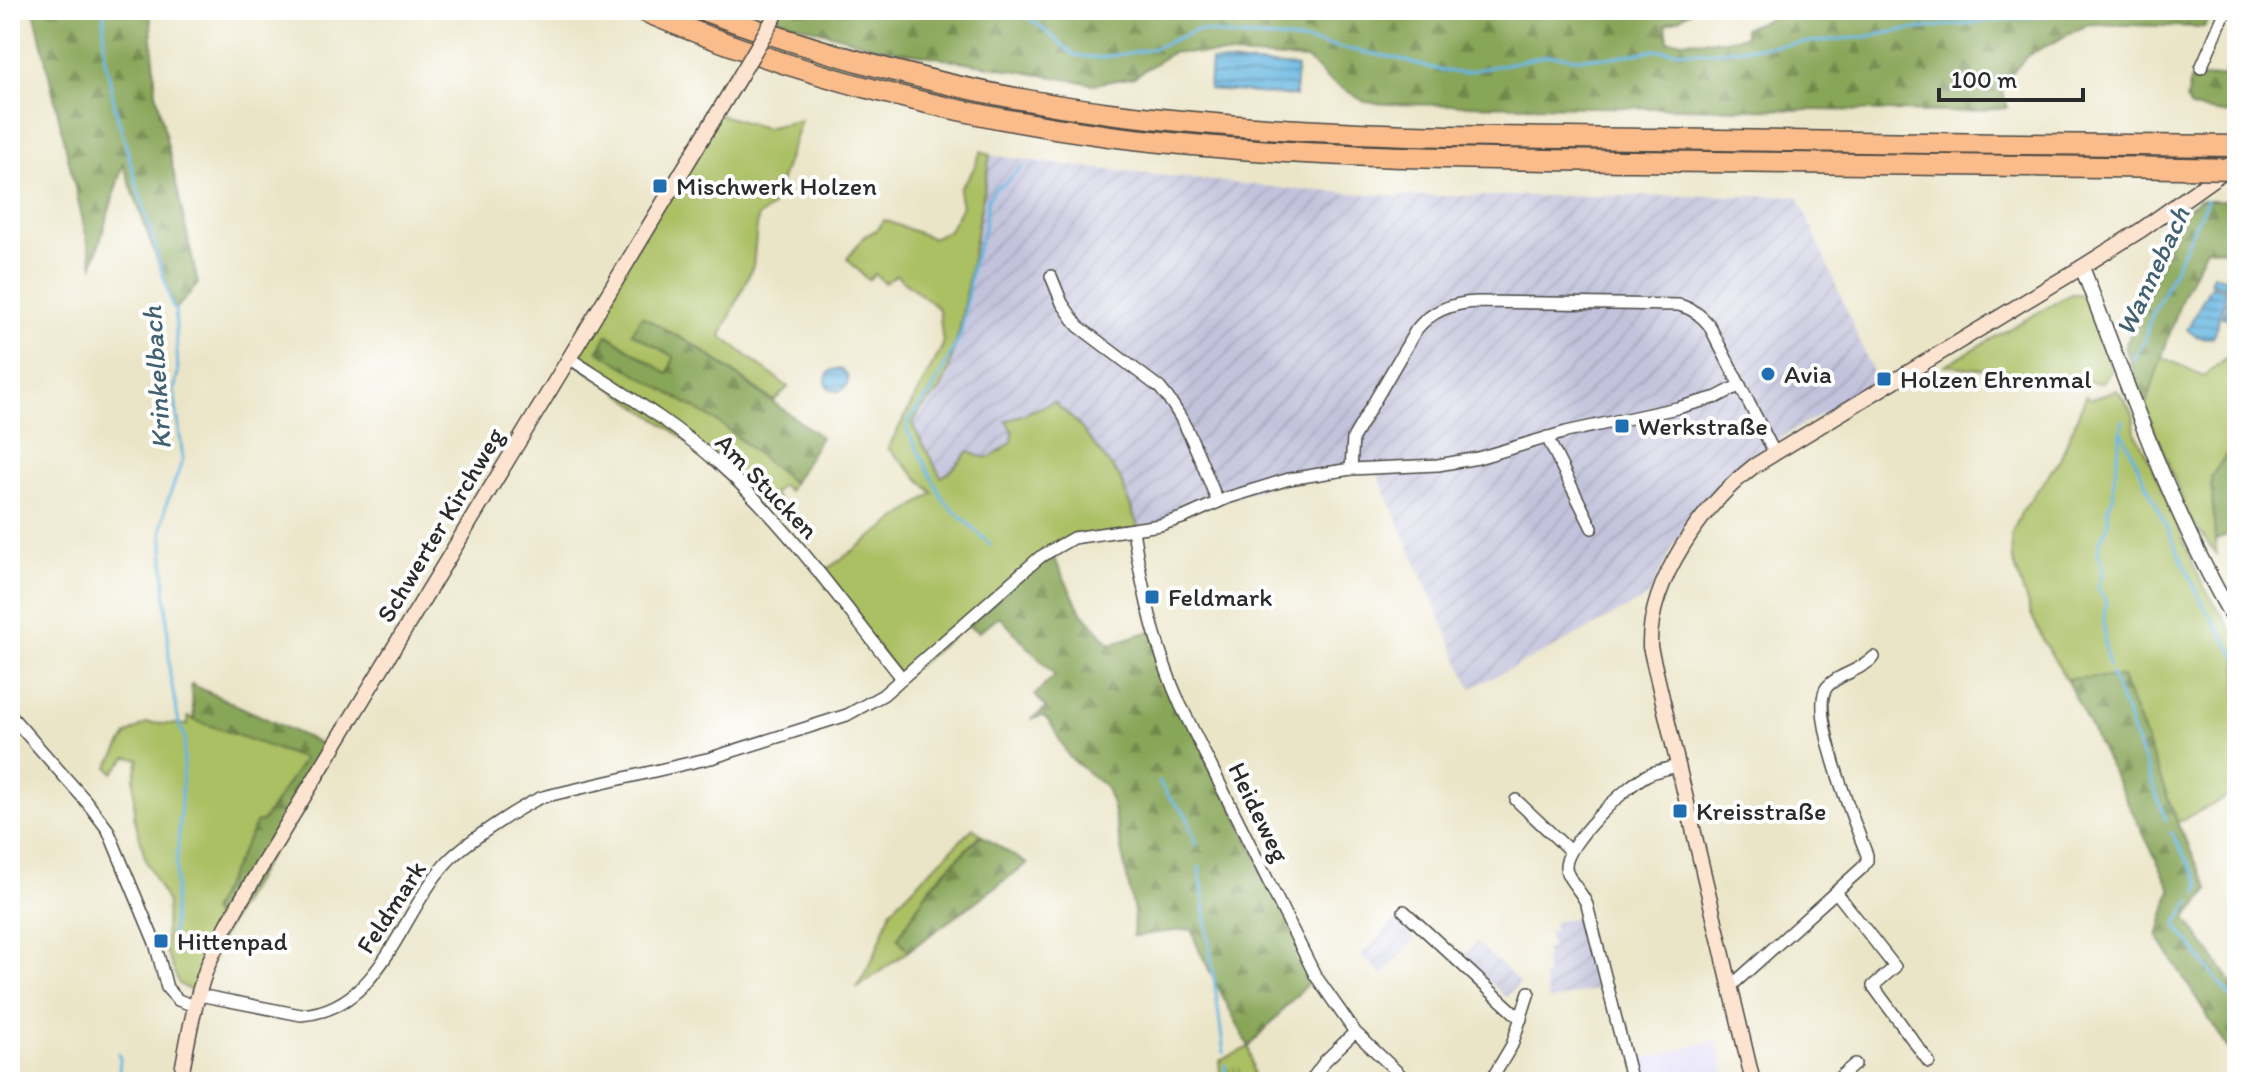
<svg xmlns="http://www.w3.org/2000/svg" width="2247" height="1092" font-family="Itim,sans-serif">
	<style>
		.built { fill: #dcd6f6 }
		.industrial { fill: url(#industrial-furrows) }
		.grass { fill: #abbf63; stroke: #6b7547; stroke-width: 2 }
		.forest { fill: url(#forest-firs); stroke: #5a6842; stroke-width: 2 }
		.park { fill: url(#park-tufts); stroke: #6b7547; stroke-width: 2 }
		.water { fill: url(#water-rules); stroke: #487086; stroke-width: 2 }
		.lines { fill: none; stroke-linecap: round; stroke-linejoin: round }
		.stream { stroke: #65b5e0; stroke-width: 3 }
		.minor-casing { stroke: #484743; stroke-width: 14 }
		.tertiary-casing { stroke: #484743; stroke-width: 17 }
		.secondary-casing { stroke: #484743; stroke-width: 17 }
		.motorway-casing { stroke: #484743; stroke-width: 23 }
		.minor { stroke: #fff; stroke-width: 11 }
		.tertiary { stroke: #fff; stroke-width: 14 }
		.secondary { stroke: #fde4d1; stroke-width: 14 }
		.motorway { stroke: #fabc8b; stroke-width: 20 }
		.secondary-bridge-casing { stroke: #484743; stroke-width: 17; stroke-linecap: butt }
		.motorway-bridge-casing { stroke: #484743; stroke-width: 23; stroke-linecap: butt }
		.secondary-bridge { stroke: #fde4d1; stroke-width: 14 }
		.motorway-bridge { stroke: #fabc8b; stroke-width: 20 }
		.poi-dot { fill: #1f6fb2; stroke: #fff; stroke-width: 3 }
		.labels { text-anchor: middle; dominant-baseline: central; stroke-width: 8; stroke-linejoin: round; paint-order: stroke }
		.poi-label { font-size: 26px; fill: #2b2b2b; stroke: #fff; text-anchor: start }
		.street-label { font-size: 26px; fill: #2b2b2b; stroke: #fff }
		.water-label { font-size: 28px; font-style: italic; fill: #426273; stroke: #fff }
	</style>
	<defs>
		<pattern id="industrial-furrows" width="10" height="10" patternUnits="userSpaceOnUse" patternTransform="scale(2)"><rect width="10" height="10" fill="#c2c2dc"/><path d="M-1 1l2-2M0 10L10 0M9 11l2-2" fill="none" stroke="#a7a7bd"/></pattern>
		<pattern id="forest-firs" width="22" height="20" patternUnits="userSpaceOnUse" patternTransform="scale(2)"><rect width="22" height="20" fill="#88a659"/><path d="M5 1l3.5 6h-7zM16 11l3.5 6h-7z" fill="#6f874a"/></pattern>
		<pattern id="park-tufts" width="24" height="20" patternUnits="userSpaceOnUse" patternTransform="scale(2)"><rect width="24" height="20" fill="#abbf63"/><path d="M3 7l-1-3M5 7V3M7 7l1-3M15 17l-1-3M17 17v-4M19 17l1-3" fill="none" stroke="#8b9b52"/></pattern>
		<pattern id="water-rules" width="6" height="5" patternUnits="userSpaceOnUse" patternTransform="scale(2)"><rect width="6" height="5" fill="#65b5e0"/><path d="M0 2.5h6" fill="none" stroke="#5393b6"/></pattern>
	</defs>
	<rect width="100%" height="100%" fill="#fff"/>
	<filter id="ink" filterUnits="userSpaceOnUse"><feTurbulence type="fractalNoise" baseFrequency=".0125" numOctaves="2"/><feDisplacementMap in="SourceGraphic" scale="16" xChannelSelector="R" yChannelSelector="G"/><feConvolveMatrix kernelMatrix="1 2 1 2 8 2 1 2 1" color-interpolation-filters="sRGB"/></filter>
	<filter id="wash" filterUnits="userSpaceOnUse"><feTurbulence type="fractalNoise" baseFrequency=".006" numOctaves="4" result="noise"/><feDisplacementMap in="SourceGraphic" scale="32" xChannelSelector="R" yChannelSelector="G"/><feGaussianBlur stdDeviation="1.8" result="paint"/><feColorMatrix in="noise" values="0 0 0 0 0 0 0 0 0 0 0 0 0 0 0 0 0 1.4 0 .05"/><feComposite in="paint" operator="in"/></filter>
	<g filter="url(#wash)">
		<rect width="100%" height="100%" fill="#ebe5c8"/>
		<polygon class="built" points="1716,1040 1726,1077 1719,1082 1644,1082 1639,1060"/>
		<g class="industrial">
			<polygon points="990,155 1062,165 1301,190 1401,196 1798,196 1877,382 1780,438 1750,458 1721,481 1707,496 1675,542 1649,596 1557,646 1471,688 1375,469 1289,479 1139,529 1006,421 1013,433 1012,441 989,458 980,458 969,451 949,473 941,477 912,424 942,389 950,369 961,326"/>
			<polygon points="1577,916 1584,941 1588,940 1601,988 1549,1001 1543,977 1547,975 1543,959 1546,957 1545,950 1552,948 1548,931 1555,930 1553,923"/>
			<polygon points="1397,918 1415,939 1382,975 1361,955"/>
			<polygon points="1477,942 1520,983 1506,997 1463,957"/>
		</g>
		<g class="grass">
			<polygon points="1502,10 1667,10 1516,15"/>
			<polygon points="717,114 765,128 801,120 772,207 758,217 753,266 721,336 788,387 774,401 698,347 642,317 633,333 674,357 668,374 608,335 598,350 721,424 793,483 788,491 782,485 773,494 779,501 769,513 718,462 569,358"/>
			<path d="M981,151L990,155L960,326L949,369L941,389L920,411L912,424L941,477L949,473L969,451C989,464 995,455 1012,442L1013,432L1006,421L1054,402L1077,423L1120,478L1139,529L1073,538L902,678L819,575L933,493L888,448L943,345L939,309L896,275L885,283L875,274L868,280L847,259L865,236L878,229L884,220L932,238L949,230L962,206C955,181 965,187 973,170C976,164 978,158 981,151Z"/>
			<polygon points="2071,294 2085,294 2112,370 2101,383 1945,365"/>
			<polygon points="2237,349 2237,440 2211,477 2216,554 2190,518 2145,406 2162,357 2204,376"/>
			<polygon points="2117,390 2133,413 2135,432 2151,464 2202,584 2237,638 2237,790 2221,801 2177,822 2122,678 2066,679 2044,642 2030,612 2012,557 2011,535 2022,511 2060,459 2086,396 2091,399"/>
			<polygon points="188,717 305,759 262,822 223,934 199,995 179,984 165,949 167,903 146,861 134,816 134,779 139,759 127,757 113,773 108,767 127,735 147,723 188,725"/>
			<polygon points="973,828 981,834 930,886 898,938 908,951 857,988 875,954 891,910"/>
		</g>
		<g class="forest">
			<polygon points="34,10 150,10 156,92 198,284 175,310 123,164 93,265"/>
			<path d="M761,10H1337C1355,19 1380,11 1399,10C1433,9 1467,10 1500,10L1516,15L1692,10L1679,19L1666,24L1668,41L1724,40L1746,36L1744,28L1793,10H2215L2204,27L2088,24L2027,56L2000,87L2008,108L1957,112L1386,104L1365,102L1327,79L1307,59L1173,52L1134,77L1094,84L876,47L789,22Z"/>
			<polygon points="2221,76 2237,80 2237,115 2191,108 2186,100 2190,80"/>
			<polygon points="2199,200 2237,200 2237,252 2206,248 2183,295 2145,406 2125,347 2182,213"/>
			<polygon points="642,316 697,347 821,437 793,483 721,424 598,351 607,335 668,374 674,357 632,333"/>
			<polygon points="2237,440 2237,531 2215,540 2211,477"/>
			<polygon points="1050,550 1080,610 1110,644 1153,630 1165,669 1315,975 1249,1047 1198,948 1191,929 1133,936 1134,912 1112,804 1105,786 1069,757 1050,722 1043,716 1031,719 1046,708 1035,695 1055,675 999,616 979,632 968,626"/>
			<polygon points="2100,677 2122,677 2177,822 2209,890 2186,918 2237,990 2237,1063 2158,937 2171,889 2066,679"/>
			<polygon points="191,684 332,749 223,934 211,911 257,822 262,822 304,759 194,720"/>
			<polygon points="981,835 1027,864 908,951 898,938 931,886"/>
		</g>
		<polygon class="park" points="1249,1047 1255,1082 1221,1082 1219,1061"/>
		<g class="water">
			<polygon points="1211,61 1297,67 1295,96 1209,89"/>
			<polygon points="2213,274 2237,283 2237,292 2226,318 2222,317 2232,290 2210,282"/>
			<path d="M2211,285L2227,291L2213,337C2202,339 2195,338 2187,329Z"/>
			<circle cx="837" cy="380" r="11"/>
		</g>
		<g class="lines">
			<g class="stream">
				<polyline points="104,10 104,54 117,115 171,303 175,310 178,373 174,390 183,459 166,505 162,527 170,675 179,724 185,738 172,938"/>
				<polyline points="1020,10 1075,55 1099,58 1152,49 1197,30 1235,36 1277,38 1310,42 1396,58 1443,71 1462,73 1549,55 1577,58 1613,57 1656,50 1707,52 1864,37 1905,30 2098,10"/>
				<polyline points="2133,359 2145,341 2148,325 2207,200"/>
				<polyline points="2123,434 2202,603 2237,658"/>
				<polyline points="991,545 944,501 907,430 909,419 932,391 961,334 972,266 984,228 988,199 995,188 1004,184 1022,166"/>
				<path d="M2109,666C2104,649 2102,620 2106,602L2098,588C2101,579 2104,572 2102,563C2101,558 2098,555 2098,551C2099,532 2114,529 2107,509L2114,496L2113,487L2123,420"/>
				<polyline points="2111,673 2166,820"/>
				<polyline points="1159,782 1168,796 1186,814 1196,845"/>
				<polyline points="2171,832 2198,880 2200,885 2197,892"/>
				<polyline points="1199,867 1224,1053"/>
				<polyline points="2191,901 2176,923 2177,927 2237,1006"/>
				<polyline points="118,1053 120,1058 119,1073"/>
				<polyline points="1225,1065 1226,1082"/>
			</g>
		</g>
	</g>
	<g filter="url(#ink)">
		<g class="lines">
			<g class="minor-casing">
				<g id="minor">
					<polyline points="2201,68 2226,10"/>
					<path d="M1051,276L1062,303L1078,326L1160,388C1188,420 1201,463 1218,502"/>
					<path d="M569,358C620,391 674,423 719,464C789,526 843,605 902,678"/>
					<polyline points="1547,437 1592,528"/>
					<path d="M1351,469L1353,438L1416,330C1431,311 1452,303 1477,302L1679,305C1692,309 1700,314 1709,325L1774,452"/>
					<path d="M1133,530C1142,590 1155,648 1180,704L1315,975L1355,1032L1408,1082"/>
					<polyline points="10,715 86,801 108,830 155,943 167,988 178,1000 195,1006"/>
					<polyline points="1516,800 1570,851"/>
					<polyline points="1836,892 1895,967 1873,986 1929,1062"/>
					<polyline points="1404,911 1521,1019"/>
					<path d="M1730,987L1862,868L1867,861V855C1856,827 1808,709 1827,687C1838,674 1861,671 1874,657"/>
					<path d="M199,995L301,1015C382,1010 401,911 448,861C465,843 518,808 540,798C548,795 556,794 564,792L711,758L847,715L883,695L1040,557L1073,538L1160,525L1185,517L1227,498L1289,479L1351,469L1438,465L1478,458L1566,432L1677,408L1717,397L1740,385"/>
					<polyline points="10,1019 10,1029"/>
					<polyline points="1310,1082 1325,1061 1355,1032"/>
					<polyline points="1490,1082 1512,1045 1529,992"/>
					<path d="M1632,1082L1587,905C1582,891 1566,879 1566,867C1565,844 1626,786 1647,775C1657,770 1667,769 1677,766"/>
					<polyline points="1834,1082 1855,1064"/>
				</g>
			</g>
			<g class="tertiary-casing">
				<path id="tertiary" d="M2082,267C2129,389 2171,513 2237,625"/>
			</g>
			<g class="secondary-casing">
				<g id="secondary">
					<path d="M180,1082C187,1044 193,1007 206,970C215,946 228,924 240,902L740,76"/>
					<path d="M1753,1082L1650,647C1648,581 1704,504 1754,466L2082,267L2141,230L2227,169"/>
				</g>
			</g>
			<g class="motorway-casing">
				<g id="motorway">
					<path d="M641,10C790,73 949,115 1109,136C1283,158 1458,159 1633,161C1816,164 1999,166 2182,168"/>
					<path d="M702,10C834,59 970,95 1109,113C1289,136 1472,137 1653,139C1848,142 2042,145 2237,146"/>
				</g>
			</g>
			<use href="#minor" class="minor"/>
			<use href="#tertiary" class="tertiary"/>
			<use href="#secondary" class="secondary"/>
			<use href="#motorway" class="motorway"/>
			<g class="secondary-bridge-casing">
				<polyline id="secondary-bridge" points="740,76 778,11"/>
			</g>
			<g class="motorway-bridge-casing">
				<polyline id="motorway-bridge" points="2182,168 2237,169"/>
			</g>
			<use href="#secondary-bridge" class="secondary-bridge"/>
			<use href="#motorway-bridge" class="motorway-bridge"/>
		</g>
	</g>
	<g class="poi-dot">
		<rect x="652" y="178" width="16" height="16" rx="4"/>
		<circle cx="1768" cy="374" r="8"/>
		<rect x="1876" y="371" width="16" height="16" rx="4"/>
		<rect x="1614" y="418" width="16" height="16" rx="4"/>
		<rect x="1144" y="589" width="16" height="16" rx="4"/>
		<rect x="1672" y="803" width="16" height="16" rx="4"/>
		<rect x="153" y="933" width="16" height="16" rx="4"/>
	</g>
	<g class="labels">
		<g class="poi-label">
			<text x="676" y="186">Mischwerk Holzen</text>
			<text x="1784" y="374">Avia</text>
			<text x="1900" y="379">Holzen Ehrenmal</text>
			<text x="1638" y="426">Werkstraße</text>
			<text x="1168" y="597">Feldmark</text>
			<text x="1696" y="811">Kreisstraße</text>
			<text x="177" y="941">Hittenpad</text>
		</g>
		<g class="street-label">
			<text transform="translate(767 486) rotate(46)">Am Stucken</text>
			<text transform="translate(440 525) rotate(-59)">Schwerter Kirchweg</text>
			<text transform="translate(1259 812) rotate(64)">Heideweg</text>
			<text transform="translate(391 907) rotate(-57)">Feldmark</text>
		</g>
		<g class="water-label">
			<text transform="translate(2152 271) rotate(-65)">Wannebach</text>
			<text transform="translate(156 378) rotate(-94)">Krinkelbach</text>
		</g>
	</g>
	<rect width="2247" height="1092" fill="none" stroke="#fff" stroke-width="40"/>
	<path d="M1939 88v12h144v-12" fill="none" stroke="#2b2b2b" stroke-width="4"/>
	<text x="1951" y="88" font-size="24" fill="#2b2b2b" stroke="#ffffff" stroke-width="6" paint-order="stroke">100 m</text>
</svg>
